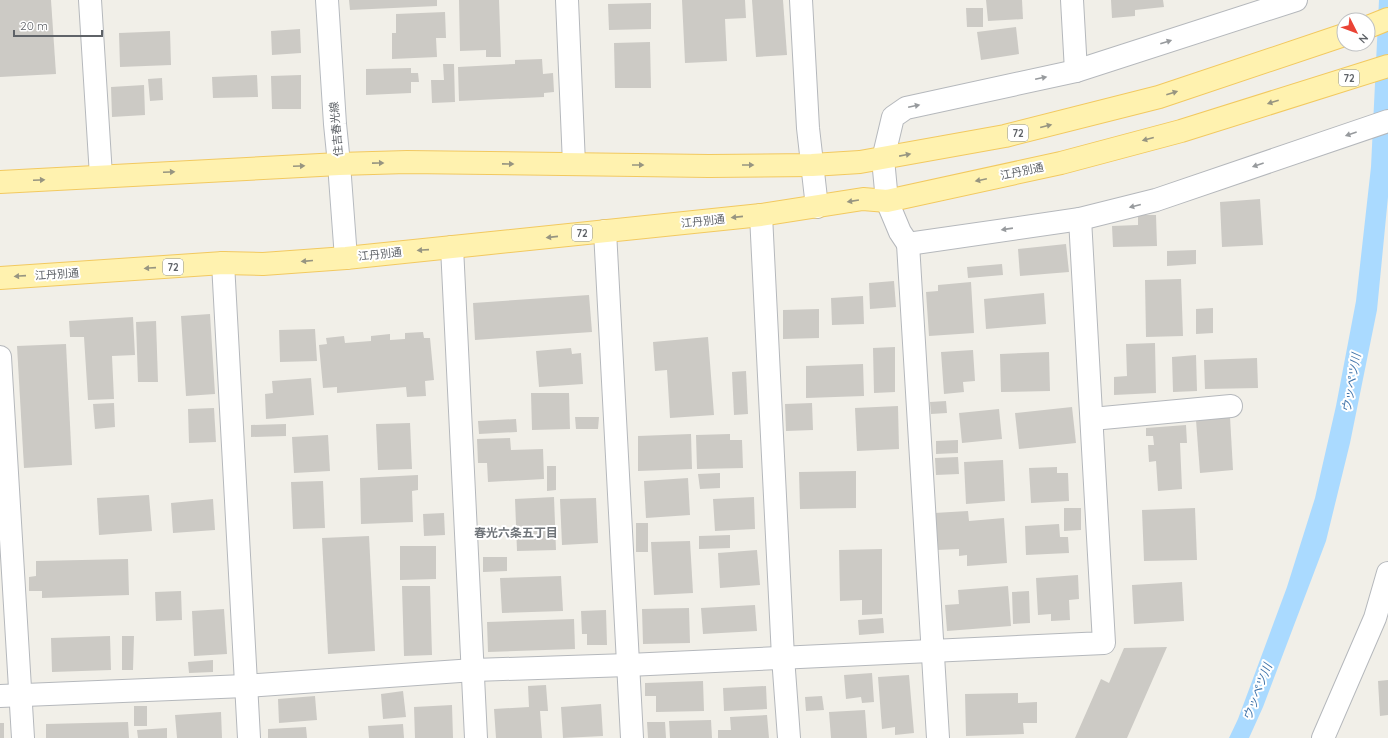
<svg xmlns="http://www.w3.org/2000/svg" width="1388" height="738" font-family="Quicksand,'Noto Sans JP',sans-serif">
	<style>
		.water { fill: #aadaff }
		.building { fill: #cccac5 }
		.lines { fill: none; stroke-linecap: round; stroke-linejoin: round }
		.street-casing { stroke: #b5b8bc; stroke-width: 24 }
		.secondary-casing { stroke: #b6babf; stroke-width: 24 }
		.primary-casing { stroke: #f2c960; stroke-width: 24 }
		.street { stroke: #fff; stroke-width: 22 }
		.secondary { stroke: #fff; stroke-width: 22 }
		.primary { stroke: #fff2af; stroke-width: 22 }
		.oneway { fill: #979a9d }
		.oneway2 { fill: #979581 }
		.labels { text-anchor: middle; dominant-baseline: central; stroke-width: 4; stroke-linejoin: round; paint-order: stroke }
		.shield { fill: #fff; stroke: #8f9295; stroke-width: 1 }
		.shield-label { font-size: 10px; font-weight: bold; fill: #5f6368 }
		.street-label { font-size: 11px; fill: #5f6368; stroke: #fff }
		.water-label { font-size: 12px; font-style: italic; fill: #4174aa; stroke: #fff }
		.neighbourhood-label { font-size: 12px; font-weight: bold; fill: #70757a; stroke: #fff }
	</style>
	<rect width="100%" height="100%" fill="#f1efe8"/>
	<polygon class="water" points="1379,0 1388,0 1388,197 1377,310 1350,443 1326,541 1263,707 1249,738 1229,738 1238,719 1287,587 1315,498 1336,406 1356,301 1371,167"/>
	<g class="building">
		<polygon points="0,0 51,0 56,74 0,77"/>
		<polygon points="349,0 437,0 437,6 350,10"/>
		<polygon points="459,0 499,0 501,57 486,57 486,50 460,51"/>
		<polygon points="682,0 745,0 746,18 725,19 727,61 685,63"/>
		<polygon points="752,0 783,0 787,55 756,57"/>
		<polygon points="986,0 1022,0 1023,19 988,21"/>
		<polygon points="1111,0 1163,0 1164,7 1135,10 1135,16 1112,18"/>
		<polygon points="651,3 651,29 609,30 608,4"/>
		<polygon points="966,8 983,8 983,27 967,27"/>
		<polygon points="445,12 446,38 436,38 437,57 392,59 392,33 396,33 396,14"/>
		<polygon points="1016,27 1019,54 981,60 977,32"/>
		<polygon points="300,29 301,53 272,55 271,31"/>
		<polygon points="170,31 171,65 120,67 119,33"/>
		<polygon points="650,42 651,88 615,88 614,43"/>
		<polygon points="542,59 543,74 553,73 554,92 544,93 544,97 459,101 458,67 515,64 515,60"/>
		<polygon points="443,64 454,64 455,102 432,103 431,80 444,80"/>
		<polygon points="411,68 411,73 418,73 419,82 411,82 411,93 366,95 366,69"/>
		<polygon points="257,75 258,97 213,98 212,77"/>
		<polygon points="301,75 301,109 272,109 271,76"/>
		<polygon points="162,78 163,100 150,101 148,79"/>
		<polygon points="144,85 145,115 112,117 111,87"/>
		<polygon points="1260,199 1263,245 1222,247 1220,202"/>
		<polygon points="1138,215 1156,215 1157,246 1113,247 1112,226 1138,225"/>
		<polygon points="1066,244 1069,272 1020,276 1018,249"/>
		<polygon points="1196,250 1196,264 1167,266 1167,251"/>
		<polygon points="1002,264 1003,275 968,278 967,267"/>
		<polygon points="1181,279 1183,336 1146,337 1145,280"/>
		<polygon points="894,281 896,307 870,309 869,283"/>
		<polygon points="971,282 974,333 929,336 926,292 938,291 938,285"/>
		<polygon points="1044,293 1046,324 986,329 984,299"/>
		<polygon points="589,295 592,332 475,340 473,303"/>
		<polygon points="863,296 864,324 832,325 831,298"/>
		<polygon points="1213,308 1213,333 1196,334 1196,309"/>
		<polygon points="819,309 819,338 783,339 783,310"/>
		<polygon points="210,314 215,394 186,396 181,316"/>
		<polygon points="133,317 135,355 112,356 114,399 88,400 84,337 70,337 69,321"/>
		<polygon points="156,321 158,382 138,382 136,322"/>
		<polygon points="315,329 317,361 280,362 279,330"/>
		<polygon points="423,332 424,338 430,338 434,380 425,381 426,396 407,397 406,387 337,393 337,387 323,388 319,345 327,344 326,338 344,336 345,343 371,341 371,336 390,334 390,340 405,339 405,333"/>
		<polygon points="708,337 714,415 670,418 667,370 655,371 653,342"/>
		<polygon points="1155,343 1156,393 1114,395 1114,377 1127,376 1126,344"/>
		<polygon points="66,344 72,465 24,468 17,346"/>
		<polygon points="895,347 895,392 874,393 873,348"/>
		<polygon points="571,348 572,354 581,353 583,384 539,387 536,351"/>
		<polygon points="973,350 975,381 963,382 964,392 944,394 941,352"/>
		<polygon points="1049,352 1050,391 1001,392 1000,354"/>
		<polygon points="1196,355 1197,391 1173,392 1172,357"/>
		<polygon points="1257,358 1258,388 1205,389 1204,360"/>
		<polygon points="863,364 864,396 806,398 806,366"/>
		<polygon points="746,371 748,414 734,415 732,372"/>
		<polygon points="311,378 314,415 266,419 265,394 273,393 272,381"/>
		<polygon points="531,393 569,393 570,429 532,430"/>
		<polygon points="946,401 947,413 931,414 930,402"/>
		<polygon points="114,403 115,427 95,429 93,404"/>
		<polygon points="812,403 813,430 786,431 785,404"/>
		<polygon points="898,406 899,449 857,451 855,408"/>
		<polygon points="1072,407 1076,443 1019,449 1015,413"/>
		<polygon points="214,408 216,442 189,443 188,409"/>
		<polygon points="999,409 1002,439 962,443 959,413"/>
		<polygon points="575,417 599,417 598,429 576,429"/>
		<polygon points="1230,417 1233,470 1200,473 1196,420"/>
		<polygon points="516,419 517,432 479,434 478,421"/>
		<polygon points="410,423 412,469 378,470 376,424"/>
		<polygon points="286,424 286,436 251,437 251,425"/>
		<polygon points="1186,425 1187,443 1180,443 1182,489 1158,491 1156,461 1149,462 1148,445 1154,445 1153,436 1146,436 1146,428"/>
		<polygon points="691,434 692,469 638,471 638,436"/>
		<polygon points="730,434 730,440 742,440 743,468 697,469 696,435"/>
		<polygon points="328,435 330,471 294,473 292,437"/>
		<polygon points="510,438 511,450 543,449 544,479 488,482 487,463 478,463 477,439"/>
		<polygon points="958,440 958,453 936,454 936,441"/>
		<polygon points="958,457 959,474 936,475 935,458"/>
		<polygon points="1003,460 1005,501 966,504 964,462"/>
		<polygon points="547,466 556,466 556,490 547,491"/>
		<polygon points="1057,467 1057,473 1068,473 1069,501 1031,503 1029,468"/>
		<polygon points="856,471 856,508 800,509 799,472"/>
		<polygon points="720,473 720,488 700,489 698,474"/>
		<polygon points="418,475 418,490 412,491 413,522 361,524 360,478"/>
		<polygon points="688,478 690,515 646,518 644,481"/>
		<polygon points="323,481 325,528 293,529 291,482"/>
		<polygon points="149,495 152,531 99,535 97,498"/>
		<polygon points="554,497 556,550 517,551 515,499"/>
		<polygon points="754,497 755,529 715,531 713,499"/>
		<polygon points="596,498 598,543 562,545 560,499"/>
		<polygon points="213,499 215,530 173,533 171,503"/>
		<polygon points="1064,508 1081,508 1081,530 1064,531"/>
		<polygon points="1195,508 1197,560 1144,561 1142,510"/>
		<polygon points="968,511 969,521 1004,518 1007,563 967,566 967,555 959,556 959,549 937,550 934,513"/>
		<polygon points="444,513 445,535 424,536 423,514"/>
		<rect x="636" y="523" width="12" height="29"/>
		<polygon points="1059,524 1060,537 1068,537 1069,553 1026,555 1025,526"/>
		<polygon points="730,535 730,548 699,549 699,536"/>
		<polygon points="369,536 375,651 328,654 322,538"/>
		<polygon points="690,541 693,593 654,595 651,542"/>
		<polygon points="400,546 436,546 436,579 400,580"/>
		<polygon points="882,549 882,614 862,615 862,600 840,601 839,550"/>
		<polygon points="757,550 760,585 720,588 718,553"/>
		<polygon points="483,557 507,557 507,571 483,572"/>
		<polygon points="128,559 129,595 42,598 42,591 29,591 29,577 36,576 36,561"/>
		<polygon points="1078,575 1079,599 1069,600 1070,620 1051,621 1051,614 1038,615 1036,578"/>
		<polygon points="561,576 563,611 502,613 500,578"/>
		<polygon points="1182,582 1184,621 1134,624 1132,585"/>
		<polygon points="402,586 430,586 432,655 404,656"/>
		<polygon points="1008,586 1011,626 947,631 945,605 959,604 958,590"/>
		<polygon points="181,591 182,620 156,621 155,592"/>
		<polygon points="1029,591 1030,623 1013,624 1012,592"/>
		<polygon points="755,605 757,631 703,634 701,608"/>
		<polygon points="689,608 690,643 643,644 642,609"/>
		<polygon points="224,609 227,654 194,656 192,611"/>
		<polygon points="606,610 607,645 587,645 587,634 582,634 581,611"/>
		<polygon points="883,618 884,633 859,635 858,620"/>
		<polygon points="574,619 575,649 488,652 487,622"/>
		<polygon points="110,636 111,670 52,672 51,638"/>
		<polygon points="122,636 134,636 133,670 122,670"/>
		<polygon points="1167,647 1127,738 1075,738 1101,679 1109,683 1124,648"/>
		<polygon points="213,660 213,672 189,673 188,662"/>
		<polygon points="872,673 874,702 862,703 861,697 846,699 844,675"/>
		<polygon points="909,675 914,733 895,735 895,727 882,729 878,677"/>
		<polygon points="1388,680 1388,715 1380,716 1378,681"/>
		<polygon points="703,681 704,711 656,712 656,696 645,696 645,683"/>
		<polygon points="546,685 548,711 540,711 542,738 496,738 494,709 529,707 528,686"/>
		<polygon points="766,686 767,709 724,711 723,688"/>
		<polygon points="403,691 406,717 383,719 381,694"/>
		<polygon points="1018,693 1018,703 1037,702 1037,723 1023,723 1024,734 966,736 965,694"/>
		<polygon points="315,696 317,720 279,723 278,699"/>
		<polygon points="822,696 824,710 806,711 805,697"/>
		<polygon points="601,704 603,736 563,738 561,707"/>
		<polygon points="452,705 453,738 415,738 414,707"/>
		<rect x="134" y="706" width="13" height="20"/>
		<polygon points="865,710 867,738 831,738 829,712"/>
		<polygon points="221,712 222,738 177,738 175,715"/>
		<polygon points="767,715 769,738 718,738 718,730 731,730 730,717"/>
		<polygon points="711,720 712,738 670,738 669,721"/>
		<polygon points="128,722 129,738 46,738 46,724"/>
		<polygon points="647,722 665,722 666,738 648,738"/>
		<rect x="0" y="723" width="4" height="15"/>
		<polygon points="403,724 404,738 369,738 368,726"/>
		<polygon points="306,727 307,738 268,738 268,729"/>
		<polygon points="167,728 167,738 138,738 137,730"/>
	</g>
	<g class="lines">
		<g class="street-casing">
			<g id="street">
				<polyline points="90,0 101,176"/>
				<polyline points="567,0 574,164"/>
				<polyline points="801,0 808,128 817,207"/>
				<polyline points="1072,0 1076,71"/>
				<polyline points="1296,0 1076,71 906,108 893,117 883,159 887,201 900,232 908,244 1080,219 1156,200 1388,121"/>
				<polyline points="761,215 783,657 789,738"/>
				<polyline points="605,231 632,738"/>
				<polyline points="908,244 938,738"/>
				<polyline points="452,247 476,738"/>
				<polyline points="223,263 249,738"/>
				<polyline points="0,357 23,738"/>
				<polyline points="1092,419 1231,406"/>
				<polyline points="0,696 245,686 474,670 628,665 1104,643 1080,219"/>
				<polyline points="1323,738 1375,618 1388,573"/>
			</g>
		</g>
		<g class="secondary-casing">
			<polyline id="secondary" points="327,0 335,124 339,164 346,258"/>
		</g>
		<g class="primary-casing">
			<g id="primary">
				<polyline points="1368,27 1388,19"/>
				<polyline points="0,182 339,164 407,162 709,166 812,165 860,162 1005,136 1159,97 1344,35"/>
				<polyline points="0,278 223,263 263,264 346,258 761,215 863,199 887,201 1061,163 1181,131 1388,66"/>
			</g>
		</g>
		<use href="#street" class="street"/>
		<use href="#secondary" class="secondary"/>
		<use href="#primary" class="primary"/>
	</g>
	<defs><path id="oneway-solid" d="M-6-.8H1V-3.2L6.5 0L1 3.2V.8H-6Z"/></defs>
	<g class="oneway">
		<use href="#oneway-solid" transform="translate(1166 42) rotate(-18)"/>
		<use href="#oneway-solid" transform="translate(1041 78) rotate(-12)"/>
		<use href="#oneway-solid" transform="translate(914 106) rotate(-12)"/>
		<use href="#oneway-solid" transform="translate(1351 134) rotate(161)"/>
		<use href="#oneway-solid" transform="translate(1258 165) rotate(161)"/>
		<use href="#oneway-solid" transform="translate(1135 206) rotate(166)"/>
		<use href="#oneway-solid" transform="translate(1007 229) rotate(172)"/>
	</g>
	<g class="oneway2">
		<use href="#oneway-solid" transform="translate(1172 93) rotate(-18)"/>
		<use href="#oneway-solid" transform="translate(1273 102) rotate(163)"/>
		<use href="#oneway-solid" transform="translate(1046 126) rotate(-14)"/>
		<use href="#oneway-solid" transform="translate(1148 139) rotate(165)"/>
		<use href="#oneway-solid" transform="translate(905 155) rotate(-11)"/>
		<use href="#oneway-solid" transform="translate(378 163) rotate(-1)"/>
		<use href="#oneway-solid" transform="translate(508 164) rotate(1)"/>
		<use href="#oneway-solid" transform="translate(638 165)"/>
		<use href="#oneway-solid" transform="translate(748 165)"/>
		<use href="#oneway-solid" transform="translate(299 166) rotate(-3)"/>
		<use href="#oneway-solid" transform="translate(169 172) rotate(-3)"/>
		<use href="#oneway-solid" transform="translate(39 180) rotate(-3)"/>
		<use href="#oneway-solid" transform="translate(981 180) rotate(168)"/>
		<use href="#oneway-solid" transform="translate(853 201) rotate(171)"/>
		<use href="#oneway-solid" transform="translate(737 217) rotate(174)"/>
		<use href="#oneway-solid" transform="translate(552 237) rotate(174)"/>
		<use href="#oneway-solid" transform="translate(423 250) rotate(176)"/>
		<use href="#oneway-solid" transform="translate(307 261) rotate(175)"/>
		<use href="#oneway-solid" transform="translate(150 268) rotate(176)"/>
		<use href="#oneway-solid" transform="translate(20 276) rotate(176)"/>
	</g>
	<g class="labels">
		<g class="shield">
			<rect x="1339" y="70" width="20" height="16" rx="3"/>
			<rect x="1008" y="125" width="20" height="16" rx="3"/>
			<rect x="572" y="225" width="20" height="16" rx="3"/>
			<rect x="163" y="259" width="20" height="16" rx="3"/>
		</g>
		<g class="shield-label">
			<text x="1349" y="78">72</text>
			<text x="1018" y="133">72</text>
			<text x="582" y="233">72</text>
			<text x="173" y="267">72</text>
		</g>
		<g class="street-label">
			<text transform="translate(336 129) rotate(-95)">住吉春光線</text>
			<text transform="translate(1022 171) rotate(-12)">江丹別通</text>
			<text transform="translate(703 221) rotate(-6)">江丹別通</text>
			<text transform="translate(380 254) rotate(-6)">江丹別通</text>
			<text transform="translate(57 274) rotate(-4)">江丹別通</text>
		</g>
		<g class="water-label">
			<text transform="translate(1351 383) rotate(-80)">ウッペツ川</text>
			<text transform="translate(1257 692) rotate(-69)">ウッペツ川</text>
		</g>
		<g class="neighbourhood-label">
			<text x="516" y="532">春光六条五丁目</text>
		</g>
	</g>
	<g transform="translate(1356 32) rotate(132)"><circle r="19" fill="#ffffff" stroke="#bfc1c3"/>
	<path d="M0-3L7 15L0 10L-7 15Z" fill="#ea4335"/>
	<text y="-6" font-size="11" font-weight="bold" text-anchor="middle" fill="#5f6368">N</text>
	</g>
	<path d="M14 30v6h88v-6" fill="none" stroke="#5f6368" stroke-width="2"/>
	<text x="20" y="30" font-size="12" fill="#5f6368" stroke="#ffffff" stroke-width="3" paint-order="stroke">20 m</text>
</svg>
